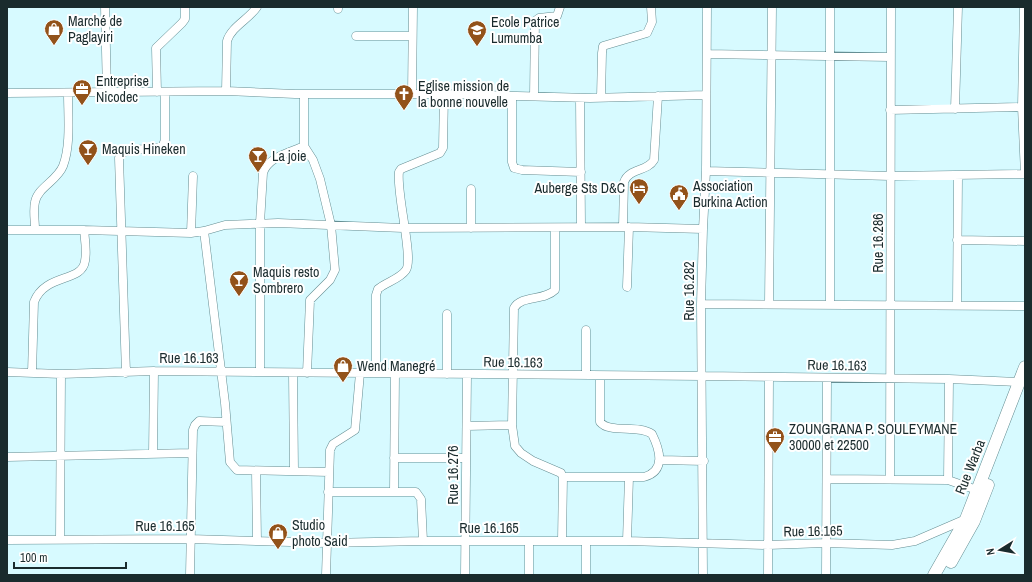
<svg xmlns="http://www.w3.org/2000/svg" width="1032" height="582" viewBox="0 0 1032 582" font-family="'Archivo Narrow',sans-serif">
<rect width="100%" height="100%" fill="#d7faff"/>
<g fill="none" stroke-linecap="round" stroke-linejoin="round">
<defs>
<path id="minor" d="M 105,7 L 107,93
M 338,7 L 338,9
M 830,7 L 830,304
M 1024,7 L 1022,107 L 1025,174
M 356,36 L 412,36
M 707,54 L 890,57
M 226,91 L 227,41 C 231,27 249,19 257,7
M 157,92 L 156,48 L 182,23 L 185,19 L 185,7
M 7,93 L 226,91 L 295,94 L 444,94 L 590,98 L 706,95
M 304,94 L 304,146 L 313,160 L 320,179 L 331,225 L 335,270 L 330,280 L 310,300 L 307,373
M 412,94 L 413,7
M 512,96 L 512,162 L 514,168 L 522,170 L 581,172
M 534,96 L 535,21 L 539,18 L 557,16 L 560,7
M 601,97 L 602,53 L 603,46 L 647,33 L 652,22 L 651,7
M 580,98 L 581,227
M 955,109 L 958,7
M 890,110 L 1022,107
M 706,171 L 890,176 L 1025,174
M 471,189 L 471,228
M 623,227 L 624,182 C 629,168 647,172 654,160 L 658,96
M 555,228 L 555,290 C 544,301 521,295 514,308 L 512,425 L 515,446 L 521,453 L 533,461 L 561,473 L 563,477 L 562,541
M 35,229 C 35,221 33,210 35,202 C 38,187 57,181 63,166 C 71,145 68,116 68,93
M 7,230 L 84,230 L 191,233 L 204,231 L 225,225 L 278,223 L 403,228 L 629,227 L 703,229
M 204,231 L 225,403 L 230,462 L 237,470 L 329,472
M 191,233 L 193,176
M 957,240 L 1025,241
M 627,287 L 629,227
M 701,304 L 1025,306
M 769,304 L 772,7
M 957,305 L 958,176
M 7,372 L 61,374 L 154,371 L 702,376 L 949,379 L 1020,382
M 260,372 L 260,223 L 263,173 C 268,157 289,153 304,146
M 32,373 L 34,302 C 45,273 82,283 85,261 C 87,251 85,240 84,230
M 126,373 L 119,158 L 120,155 C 131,144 151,154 163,145 L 165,140 L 165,92
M 293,373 L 294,471
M 376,373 L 376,295 L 378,289 C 386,282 400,279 406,270 C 414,259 396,193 399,172 L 401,169 L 440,153 L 443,148 L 444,94
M 447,374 L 447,314
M 586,375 L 586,330
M 467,426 L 512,425
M 153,454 L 154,371
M 7,457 L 192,453
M 394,458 L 466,458
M 661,460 L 704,461
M 256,471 L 257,541
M 563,477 L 644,477 C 666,471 660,450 652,434 C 638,424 610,434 600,422 L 600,376
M 827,479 L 948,480 L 977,490
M 890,479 L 891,7
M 948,480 L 949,379
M 394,491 L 395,374
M 328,492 L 416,492 L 421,499 L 423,541
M 60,539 L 61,374
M 7,540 L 190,539 L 326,543 L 423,541 L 627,541 L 768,545 L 825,543 L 892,545 L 915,541 L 966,519
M 627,541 L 629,477
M 190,575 L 193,430 L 195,425 L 199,421 L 226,422
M 326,575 L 330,450 L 333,444 L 355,430 L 360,373
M 465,575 L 467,374
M 529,575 L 529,541
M 586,575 L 586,541
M 703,575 L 701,304 L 703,229 L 706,171 L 707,7
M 768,575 L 769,377
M 826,575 L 827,378"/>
<path id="secondary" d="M 951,562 L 974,521 L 988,485
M 934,575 L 966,519 L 1025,367"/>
</defs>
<use href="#minor" stroke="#658e93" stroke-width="9"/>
<use href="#secondary" stroke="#658e93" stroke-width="13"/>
<use href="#minor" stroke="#fff" stroke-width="8"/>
<use href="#secondary" stroke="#fff" stroke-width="12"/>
</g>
<defs>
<symbol id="shop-pin" viewBox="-11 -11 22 30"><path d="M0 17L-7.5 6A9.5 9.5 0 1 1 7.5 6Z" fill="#92521a" stroke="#fff"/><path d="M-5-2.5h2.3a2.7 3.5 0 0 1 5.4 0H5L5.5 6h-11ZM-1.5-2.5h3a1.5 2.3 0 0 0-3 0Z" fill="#fff"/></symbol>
<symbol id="school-pin" viewBox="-11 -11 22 30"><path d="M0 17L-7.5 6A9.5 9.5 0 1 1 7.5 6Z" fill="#92521a" stroke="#fff"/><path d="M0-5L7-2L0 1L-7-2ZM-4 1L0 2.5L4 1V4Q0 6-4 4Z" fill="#fff"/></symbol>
<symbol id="office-pin" viewBox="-11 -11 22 30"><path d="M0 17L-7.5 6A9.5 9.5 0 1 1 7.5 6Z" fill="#92521a" stroke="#fff"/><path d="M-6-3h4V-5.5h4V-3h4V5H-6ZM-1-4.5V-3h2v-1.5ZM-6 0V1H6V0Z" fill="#fff"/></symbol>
<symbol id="church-pin" viewBox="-11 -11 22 30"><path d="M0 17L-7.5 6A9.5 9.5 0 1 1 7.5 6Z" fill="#92521a" stroke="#fff"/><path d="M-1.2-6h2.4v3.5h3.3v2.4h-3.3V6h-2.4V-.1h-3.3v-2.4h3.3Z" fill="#fff"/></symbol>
<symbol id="bar-pin" viewBox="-11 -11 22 30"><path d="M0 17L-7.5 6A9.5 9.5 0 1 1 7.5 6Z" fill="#92521a" stroke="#fff"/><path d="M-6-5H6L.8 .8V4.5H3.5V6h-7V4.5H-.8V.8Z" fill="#fff"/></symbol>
<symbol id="hotel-pin" viewBox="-11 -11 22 30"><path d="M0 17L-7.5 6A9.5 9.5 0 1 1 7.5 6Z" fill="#92521a" stroke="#fff"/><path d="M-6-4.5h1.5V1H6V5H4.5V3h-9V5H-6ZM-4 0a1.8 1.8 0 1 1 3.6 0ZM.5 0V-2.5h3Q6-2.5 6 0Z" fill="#fff"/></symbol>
<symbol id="civic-pin" viewBox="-11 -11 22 30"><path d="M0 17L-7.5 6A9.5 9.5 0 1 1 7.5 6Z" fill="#92521a" stroke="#fff"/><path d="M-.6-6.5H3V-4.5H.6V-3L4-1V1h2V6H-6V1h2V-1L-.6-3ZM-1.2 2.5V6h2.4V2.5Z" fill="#fff"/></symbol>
</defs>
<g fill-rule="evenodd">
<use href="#shop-pin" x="43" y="18" width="22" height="30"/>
<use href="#school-pin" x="466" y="19" width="22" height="30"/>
<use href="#office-pin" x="71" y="78" width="22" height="30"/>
<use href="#church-pin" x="393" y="83" width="22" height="30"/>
<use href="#bar-pin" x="77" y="138" width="22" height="30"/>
<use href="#bar-pin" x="247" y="145" width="22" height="30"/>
<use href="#hotel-pin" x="628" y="177" width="22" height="30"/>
<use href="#civic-pin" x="668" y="183" width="22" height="30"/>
<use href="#bar-pin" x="228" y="269" width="22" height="30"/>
<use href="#shop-pin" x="332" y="355" width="22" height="30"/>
<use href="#office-pin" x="764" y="426" width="22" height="30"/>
<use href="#shop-pin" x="267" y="522" width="22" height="30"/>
</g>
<g text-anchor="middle" stroke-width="4" stroke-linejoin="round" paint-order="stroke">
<g font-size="14" fill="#1a2b2d" stroke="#fff" text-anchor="start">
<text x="68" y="26">Marché de<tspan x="68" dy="16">Paglayiri</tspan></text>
<text x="491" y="27">Ecole Patrice<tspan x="491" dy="16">Lumumba</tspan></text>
<text x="96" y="86">Entreprise<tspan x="96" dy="16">Nicodec</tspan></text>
<text x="418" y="91">Eglise mission de<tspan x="418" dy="16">la bonne nouvelle</tspan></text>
<text x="102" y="154">Maquis Hineken</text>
<text x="272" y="161">La joie</text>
<text x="693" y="191">Association<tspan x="693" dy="16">Burkina Action</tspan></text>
<text x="625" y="193" text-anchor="end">Auberge Sts D&amp;C</text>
<text x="253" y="277">Maquis resto<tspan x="253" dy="16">Sombrero</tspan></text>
<text x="357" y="371">Wend Manegré</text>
<text x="789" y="434">ZOUNGRANA P. SOULEYMANE<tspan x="789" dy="16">30000 et 22500</tspan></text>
<text x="292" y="530">Studio<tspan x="292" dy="16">photo Said</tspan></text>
</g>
<g font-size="14" fill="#1a2b2d" stroke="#fff">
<text transform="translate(878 243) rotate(-90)" y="5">Rue 16.286</text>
<text transform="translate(689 291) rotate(-90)" y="5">Rue 16.282</text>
<text x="189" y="363">Rue 16.163</text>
<text transform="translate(513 362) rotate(1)" y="5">Rue 16.163</text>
<text transform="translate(837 365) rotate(1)" y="5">Rue 16.163</text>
<text transform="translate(970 467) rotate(-68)" y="5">Rue Warba</text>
<text transform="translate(453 475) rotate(-90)" y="5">Rue 16.276</text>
<text x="165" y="531">Rue 16.165</text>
<text x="489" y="533">Rue 16.165</text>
<text transform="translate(813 531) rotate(-1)" y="5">Rue 16.165</text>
</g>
</g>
<rect width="1032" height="582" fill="none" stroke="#1a2b2d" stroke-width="16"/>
<g transform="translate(1000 550) rotate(259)" stroke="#ffffff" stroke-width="3" paint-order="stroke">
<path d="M0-3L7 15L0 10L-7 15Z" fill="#1a2b2d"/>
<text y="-6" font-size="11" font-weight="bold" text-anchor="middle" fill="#1a2b2d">N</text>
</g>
<path d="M14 562v6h112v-6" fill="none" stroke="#1a2b2d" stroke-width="2"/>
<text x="20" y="562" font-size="12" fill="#1a2b2d" stroke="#ffffff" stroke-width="3" paint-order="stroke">100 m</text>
</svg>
